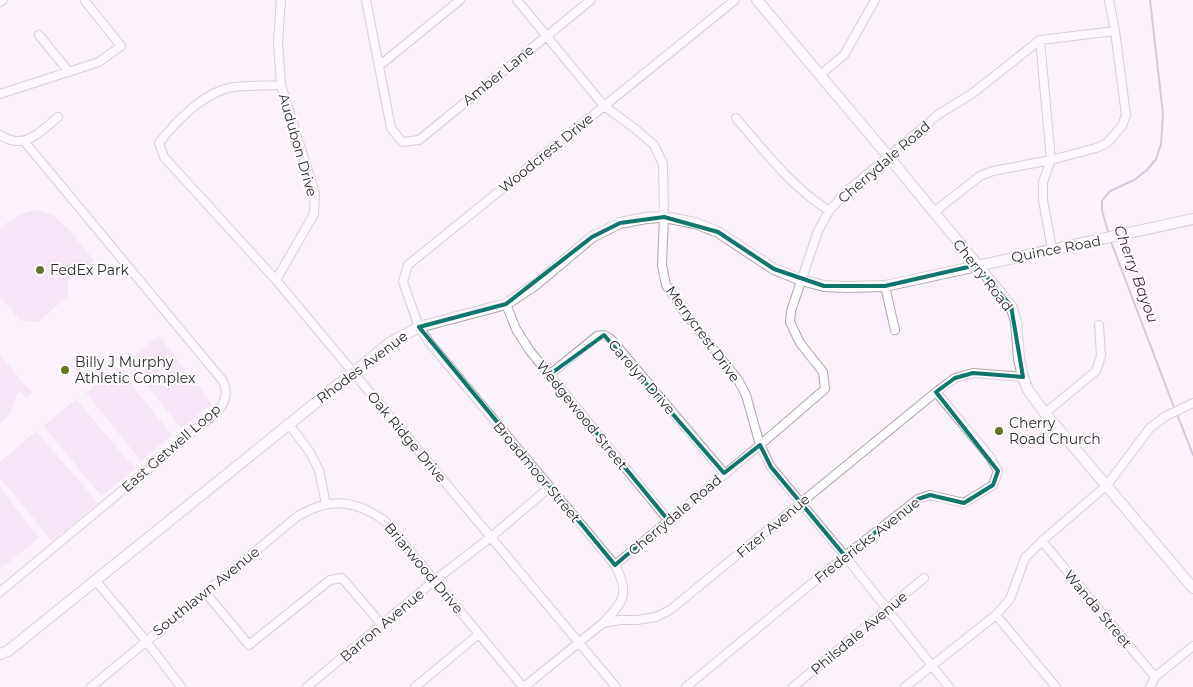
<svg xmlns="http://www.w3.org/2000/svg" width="1193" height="687" viewBox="0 0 1193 687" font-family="Montserrat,sans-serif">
<rect width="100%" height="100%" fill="#fbf2fb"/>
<path fill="#f0d4f0" d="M 40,210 L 53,215 L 67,228 L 94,260 L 68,281 L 68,296 L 38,322 L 20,320 L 0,297 L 0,228 C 12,218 24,211 40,210 Z
M 159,336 L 212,404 L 181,428 L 127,361 Z
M 0,355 L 32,393 L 26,398 L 20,391 C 12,397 16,412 0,423 Z
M 118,368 L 172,435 L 141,461 L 86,393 Z
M 76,399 L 135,469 L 101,496 L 44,426 Z
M 36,431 L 98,503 L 52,541 L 0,478 L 0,462 Z
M 0,487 L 39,538 L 0,569 Z"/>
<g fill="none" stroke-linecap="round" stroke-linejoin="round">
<path stroke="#ab90ab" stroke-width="2" d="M 1109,235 L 1102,210 L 1102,201 L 1110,191 L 1134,180 L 1147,170 L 1156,159 L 1161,144 L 1163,114 L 1150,0
M 1111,242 L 1175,410
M 1177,414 L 1193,455"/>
<defs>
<path id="minor" d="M 366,0 L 391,128 L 402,142 L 419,140 L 591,0
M 517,0 L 604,106 L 633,127 L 654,145 L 663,164 L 664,217 L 662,265 L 666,285 L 685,313 L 738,380 L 746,395 L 760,445 L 771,467 L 845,556 L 949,687
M 0,2 L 3,0
M 39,35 L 69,72
M 1040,40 L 1051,160 L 1043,182 L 1043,200 L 1052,249
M 379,66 L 460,0
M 820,75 L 844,55 L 875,0
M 281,85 C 265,86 249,85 234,87 C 205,91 176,121 159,143 L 164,157 L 276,280 L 616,687
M 0,94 L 99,62 L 121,46 L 85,1
M 736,118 C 766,153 790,185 829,211
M 0,135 C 25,151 40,132 58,117
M 934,212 L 980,176 L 993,171 L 1051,160 L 1096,148 L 1107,143 L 1122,126 L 1126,115 L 1115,31 L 1109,0
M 276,280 L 314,214 L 315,193 L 281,85 L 278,42 L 281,0
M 885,286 L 895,330
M 506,304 L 516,329 L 530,351 L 668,520
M 549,375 L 597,336 L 604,335 L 611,339 L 724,473
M 1045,413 L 1096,371 L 1101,356 L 1099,325
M 288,423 L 309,451 L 319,470 L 326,504
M 1042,541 L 1155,677
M 615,565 L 760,445 L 825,389 L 823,372 L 800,343 L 790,322 L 791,311 L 818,231 L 829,211 L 847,191 L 939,114 L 973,93 L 1040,40 L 1115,31
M 96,581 L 146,641 L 181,687
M 0,592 L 219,410 C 226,400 228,392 223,381 L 24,141
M 205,592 L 249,645 L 330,580 L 342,578 L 382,625
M 996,615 L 1056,687
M 603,623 C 624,602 630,593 615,565 L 429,342 L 419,327 L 403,282 L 408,265 L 735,0
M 91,687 L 298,516 C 330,497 356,500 385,521 L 523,687
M 307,687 L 435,580 L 491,537 L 550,487
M 415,687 L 479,634
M 524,687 L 603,623 L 620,620 L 637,620 L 656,617 L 670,610 L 936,392 L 955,378 L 973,373 L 1023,377
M 686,687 L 845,556 L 918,499 L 930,495 L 964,503 L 993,485 L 998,471 L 990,457 L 936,392
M 793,687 L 924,578
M 905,687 L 996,615 L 1010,599 L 1025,558 L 1042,541 L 1107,485 L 1150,428 L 1166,416 L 1193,403
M 1150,687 L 1155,677 L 1193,646"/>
<path id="major" d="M 757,0 L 888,156 L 1011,306 L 1016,321 L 1019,359 L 1023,377 L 1028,390 L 1045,413 L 1193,588
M 0,654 L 8,651 L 391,342 L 419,327 L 506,304 L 535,285 L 592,237 L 620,223 L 646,218 L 664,217 L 695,223 L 718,232 L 774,269 L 801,280 L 824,286 L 846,287 L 885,286 L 1193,219"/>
</defs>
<use href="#minor" stroke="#ada5ad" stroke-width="10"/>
<use href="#major" stroke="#ada5ad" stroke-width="12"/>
<use href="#minor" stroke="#fff" stroke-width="8"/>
<use href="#major" stroke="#fff" stroke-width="10"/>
</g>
<path d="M0 0H1193V687H0ZM 664,217 L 718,232 L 774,269 L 824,286 L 885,286 L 977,265 L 1011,306 L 1023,377 L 973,373 L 955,378 L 936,392 L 998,471 L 993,485 L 964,503 L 930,495 L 918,499 L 845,556 L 771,467 L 760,445 L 724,473 L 604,335 L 549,375 L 668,520 L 615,565 L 419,327 L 506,304 L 592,237 L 620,223 Z" fill="#fbf2fb" fill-opacity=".55" fill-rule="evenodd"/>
<path fill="none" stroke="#0f766e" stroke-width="4" stroke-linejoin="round" d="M 664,217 L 718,232 L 774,269 L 824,286 L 885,286 L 977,265 L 1011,306 L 1023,377 L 973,373 L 955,378 L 936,392 L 998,471 L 993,485 L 964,503 L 930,495 L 918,499 L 845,556 L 771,467 L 760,445 L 724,473 L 604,335 L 549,375 L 668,520 L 615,565 L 419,327 L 506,304 L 592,237 L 620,223 Z"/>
<g fill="#647523" stroke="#fff" stroke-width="2">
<circle cx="40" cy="270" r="5"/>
<circle cx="65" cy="370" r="5"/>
<circle cx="999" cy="431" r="5"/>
</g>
<g text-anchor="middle" stroke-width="4" stroke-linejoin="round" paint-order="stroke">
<g font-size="14" fill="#2e2b2e" stroke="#fff">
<text transform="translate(498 75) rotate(-39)" y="5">Amber Lane</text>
<text transform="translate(298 145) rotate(74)" y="5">Audubon Drive</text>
<text transform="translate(546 153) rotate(-39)" y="5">Woodcrest Drive</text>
<text transform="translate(884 162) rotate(-41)" y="5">Cherrydale Road</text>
<text transform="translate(1056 249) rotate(-11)" y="5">Quince Road</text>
<text transform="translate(983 275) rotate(52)" y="5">Cherry Road</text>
<text transform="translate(703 334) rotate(54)" y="5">Merrycrest Drive</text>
<text transform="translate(362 367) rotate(-37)" y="5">Rhodes Avenue</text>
<text transform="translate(642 377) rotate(49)" y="5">Carolyn Drive</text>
<text transform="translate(582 415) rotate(51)" y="5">Wedgewood Street</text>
<text transform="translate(407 437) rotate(50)" y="5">Oak Ridge Drive</text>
<text transform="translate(171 448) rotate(-41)" y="5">East Getwell Loop</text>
<text transform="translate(537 472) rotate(50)" y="5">Broadmoor Street</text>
<text transform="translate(675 515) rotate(-40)" y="5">Cherrydale Road</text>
<text transform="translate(773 526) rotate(-40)" y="5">Fizer Avenue</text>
<text transform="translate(867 540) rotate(-38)" y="5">Fredericks Avenue</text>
<text transform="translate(424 568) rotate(50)" y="5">Briarwood Drive</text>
<text transform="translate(206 591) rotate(-39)" y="5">Southlawn Avenue</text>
<text transform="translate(1098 609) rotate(50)" y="5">Wanda Street</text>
<text transform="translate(382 625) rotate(-40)" y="5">Barron Avenue</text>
<text transform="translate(859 633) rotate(-40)" y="5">Philsdale Avenue</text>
</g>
<g font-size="14" fill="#2e2b2e" stroke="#fff" text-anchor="start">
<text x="50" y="275">FedEx Park</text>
<text x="75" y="367">Billy J Murphy<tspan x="75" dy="16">Athletic Complex</tspan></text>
<text x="1009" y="428">Cherry<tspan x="1009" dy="16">Road Church</tspan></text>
</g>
<g font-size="15" font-style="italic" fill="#431f45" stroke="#fff">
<text transform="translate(1136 274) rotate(70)" y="5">Cherry Bayou</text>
</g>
</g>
</svg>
